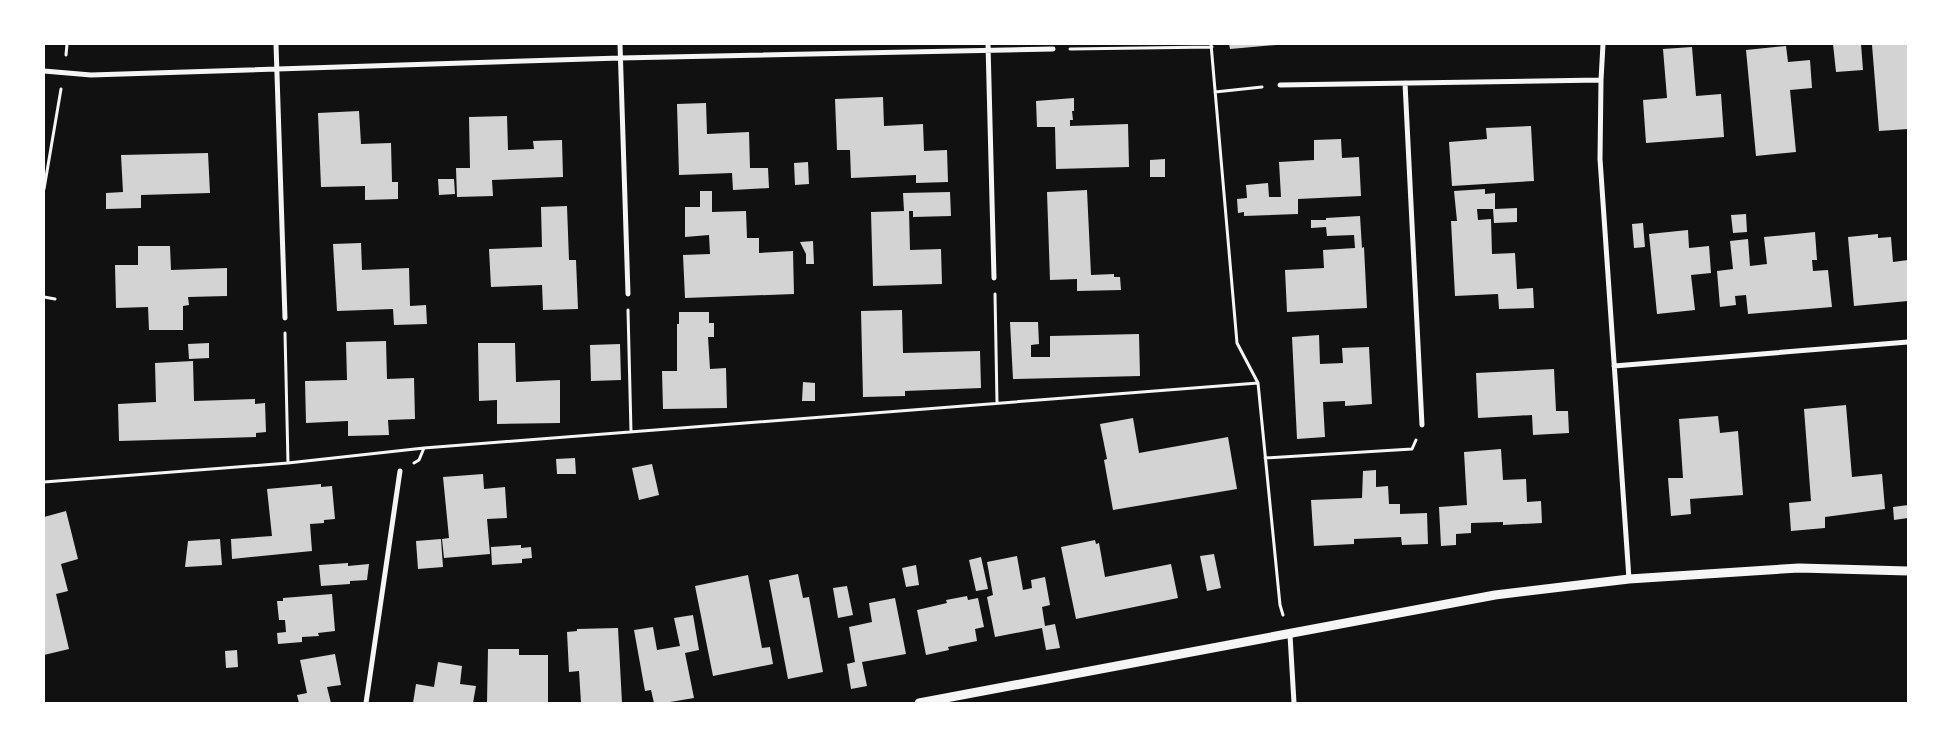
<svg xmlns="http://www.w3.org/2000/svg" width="1952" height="747" viewBox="0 0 1952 747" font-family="'Roboto Condensed',sans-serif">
<rect width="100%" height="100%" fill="#111"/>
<path fill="#d3d3d3" d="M 1229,44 L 1276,44 L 1276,45 L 1230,49 Z
M 1833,44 L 1861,44 L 1863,70 L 1836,72 Z
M 1893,44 L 1908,44 L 1908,129 L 1879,131 L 1872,45 Z
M 1786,46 L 1788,62 L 1810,60 L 1812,88 L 1790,90 L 1796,152 L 1756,156 L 1746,50 Z
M 1692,47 L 1696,96 L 1721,94 L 1724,137 L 1646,143 L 1643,100 L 1667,98 L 1663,49 Z
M 883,97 L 884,126 L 923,124 L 924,151 L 947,150 L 948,182 L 916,183 L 916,175 L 851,178 L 850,150 L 837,150 L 835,99 Z
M 1074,98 L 1074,111 L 1072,111 L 1073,120 L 1070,120 L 1070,126 L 1128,124 L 1129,167 L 1056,169 L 1055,127 L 1037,127 L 1036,101 Z
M 706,103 L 707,134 L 749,132 L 750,168 L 768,168 L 769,188 L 733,190 L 732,173 L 679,175 L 677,104 Z
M 359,111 L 361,144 L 391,143 L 392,182 L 398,182 L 398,199 L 365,200 L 365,186 L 321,187 L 318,113 Z
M 507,116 L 508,150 L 534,149 L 533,141 L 562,140 L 563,177 L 492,180 L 493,196 L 457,197 L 456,168 L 470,168 L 469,117 Z
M 1531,126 L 1534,181 L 1452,186 L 1449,142 L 1487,139 L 1486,128 Z
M 1341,139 L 1342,158 L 1359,157 L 1361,196 L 1298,199 L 1298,214 L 1244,216 L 1244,212 L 1238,213 L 1237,199 L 1247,198 L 1246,185 L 1268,183 L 1269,197 L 1281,197 L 1279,162 L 1314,160 L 1314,140 Z
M 208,153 L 210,193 L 141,195 L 141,208 L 106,209 L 106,193 L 123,192 L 121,155 Z
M 1165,159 L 1165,177 L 1150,177 L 1150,160 Z
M 808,162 L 809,184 L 795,185 L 794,163 Z
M 438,179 L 454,179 L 455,194 L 439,195 Z
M 1485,189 L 1485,194 L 1495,193 L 1495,209 L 1517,208 L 1517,222 L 1494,223 L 1493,209 L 1477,209 L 1478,220 L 1491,219 L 1492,254 L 1515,253 L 1517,289 L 1533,288 L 1534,308 L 1499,309 L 1498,294 L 1455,296 L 1451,221 L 1457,221 L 1454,191 Z
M 1087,190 L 1091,275 L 1114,274 L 1114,277 L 1120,277 L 1121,290 L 1077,291 L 1077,279 L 1050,280 L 1047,192 Z
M 700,191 L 712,191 L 712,212 L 746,211 L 747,238 L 759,238 L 759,253 L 793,251 L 794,294 L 685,298 L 683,255 L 710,254 L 709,235 L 685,237 L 685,207 L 700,207 Z
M 950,192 L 951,216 L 913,217 L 913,211 L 909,211 L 910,250 L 941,249 L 942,284 L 873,286 L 871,212 L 904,211 L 903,193 Z
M 567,206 L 569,260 L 576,260 L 578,309 L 543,310 L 542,285 L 491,287 L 489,249 L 542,247 L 541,207 Z
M 1746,214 L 1747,232 L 1733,233 L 1731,215 Z
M 1360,216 L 1362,248 L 1364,247 L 1367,308 L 1287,312 L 1285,270 L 1324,268 L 1323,250 L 1355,248 L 1354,235 L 1327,236 L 1326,227 L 1311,228 L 1311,220 L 1326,220 L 1326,218 Z
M 1643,223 L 1645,247 L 1634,248 L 1632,224 Z
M 1688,230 L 1689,248 L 1709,246 L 1711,273 L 1691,275 L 1695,310 L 1657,314 L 1649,234 Z
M 1815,232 L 1817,260 L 1812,260 L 1813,271 L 1828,270 L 1832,307 L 1748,314 L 1746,295 L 1735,296 L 1736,305 L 1720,307 L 1717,271 L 1733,269 L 1730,241 L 1748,239 L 1750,266 L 1767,264 L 1764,237 Z
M 1878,234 L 1878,238 L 1891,237 L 1893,262 L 1908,260 L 1908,301 L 1854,306 L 1848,237 Z
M 813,241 L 814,264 L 806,264 L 806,254 L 800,242 Z
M 361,243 L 362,270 L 409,268 L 410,306 L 426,305 L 427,324 L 394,325 L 393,309 L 337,311 L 333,244 Z
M 138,246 L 170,246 L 171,270 L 227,268 L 227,296 L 188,297 L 189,305 L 183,306 L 183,330 L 149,330 L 148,307 L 116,308 L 115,265 L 138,265 Z
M 902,310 L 903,353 L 980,351 L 981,388 L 905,391 L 905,396 L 863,397 L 861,311 Z
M 679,312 L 709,312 L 709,323 L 714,323 L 714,337 L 708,337 L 710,369 L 726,368 L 727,408 L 663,409 L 662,371 L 677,371 L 677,324 L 679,324 Z
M 1010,322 L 1038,322 L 1039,344 L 1031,345 L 1031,357 L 1050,357 L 1050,336 L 1139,334 L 1140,376 L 1013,379 Z
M 1319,335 L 1320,364 L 1343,363 L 1342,348 L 1369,347 L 1372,404 L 1345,406 L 1345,401 L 1323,402 L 1325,437 L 1297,439 L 1292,337 Z
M 386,341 L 387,379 L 414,378 L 415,419 L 388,420 L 389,435 L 348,436 L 348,421 L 306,423 L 305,381 L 347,380 L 346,342 Z
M 209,343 L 209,358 L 189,359 L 188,344 Z
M 478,343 L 515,343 L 516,382 L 560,380 L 560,423 L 497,424 L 497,400 L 479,401 Z
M 620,344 L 621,380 L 591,381 L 590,345 Z
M 193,361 L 194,401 L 255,399 L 255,404 L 265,403 L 266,432 L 256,433 L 256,437 L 119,441 L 118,404 L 156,402 L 155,363 Z
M 1554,369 L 1556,411 L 1568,411 L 1569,433 L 1533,435 L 1532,415 L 1478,418 L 1476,373 Z
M 803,382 L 815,383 L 815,401 L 802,401 Z
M 1846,405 L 1852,477 L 1882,474 L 1885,509 L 1825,517 L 1825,528 L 1791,531 L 1789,503 L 1811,501 L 1804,409 Z
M 1718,416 L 1720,433 L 1738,431 L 1743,495 L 1690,499 L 1691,514 L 1671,516 L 1668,478 L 1683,478 L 1679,419 Z
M 1133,418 L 1139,453 L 1228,437 L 1237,489 L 1113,510 L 1104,460 L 1107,459 L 1100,424 Z
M 1501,449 L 1503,480 L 1526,479 L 1527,502 L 1541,501 L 1542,523 L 1503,525 L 1503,522 L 1471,523 L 1471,533 L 1456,534 L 1456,545 L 1441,546 L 1439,507 L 1467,505 L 1464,452 Z
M 575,458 L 576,474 L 557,474 L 556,459 Z
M 652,464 L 659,495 L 639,500 L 632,468 Z
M 1376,470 L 1376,487 L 1388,486 L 1389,504 L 1400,504 L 1400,514 L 1427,513 L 1428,544 L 1402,545 L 1401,537 L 1354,539 L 1354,544 L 1314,546 L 1311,500 L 1362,498 L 1363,471 Z
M 483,474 L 484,489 L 505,487 L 507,518 L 487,519 L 490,554 L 444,558 L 442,539 L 449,538 L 443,477 Z
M 321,484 L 321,487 L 332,486 L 335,519 L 324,520 L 324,523 L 310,524 L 312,551 L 232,559 L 231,539 L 272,536 L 267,489 Z
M 1908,505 L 1908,518 L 1894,520 L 1893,507 Z
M 66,511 L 78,559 L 61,564 L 68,591 L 56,594 L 69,649 L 44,655 L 44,517 Z
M 220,539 L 222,565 L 185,567 L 188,541 Z
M 441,539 L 443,567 L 418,569 L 416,541 Z
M 1095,540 L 1096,544 L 1099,543 L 1105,577 L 1171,564 L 1178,598 L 1076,619 L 1061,547 Z
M 521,545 L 521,548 L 531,547 L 532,558 L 522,559 L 522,563 L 492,565 L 491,547 Z
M 1214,554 L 1221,588 L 1207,591 L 1200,556 Z
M 1017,556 L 1023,590 L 1032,588 L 1031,580 L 1045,577 L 1050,605 L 1042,607 L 1045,626 L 1055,624 L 1060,648 L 1046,650 L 1042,628 L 995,637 L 987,597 L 993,595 L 987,562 Z
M 981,557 L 988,589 L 976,591 L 969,560 Z
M 348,563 L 348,566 L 369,564 L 367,580 L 350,581 L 350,584 L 321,586 L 319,565 Z
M 916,565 L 919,585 L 906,587 L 902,568 Z
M 798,574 L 803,598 L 809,597 L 823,672 L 788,679 L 769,580 Z
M 748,575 L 762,648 L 770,647 L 773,664 L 713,676 L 695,586 Z
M 847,586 L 853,615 L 838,618 L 833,588 Z
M 332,594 L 335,631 L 318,633 L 319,636 L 302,637 L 302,642 L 278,644 L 277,633 L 286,632 L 285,620 L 279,620 L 277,601 L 283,601 L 283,598 Z
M 967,596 L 968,600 L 978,598 L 984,627 L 975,629 L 977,641 L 948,647 L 949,650 L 926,655 L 917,610 L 947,603 L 946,600 Z
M 895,598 L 906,654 L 862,662 L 867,686 L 851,689 L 847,664 L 855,662 L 849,627 L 872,622 L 869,603 Z
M 693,615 L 699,650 L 685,653 L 694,698 L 664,703 L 654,703 L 651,690 L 645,691 L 634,630 L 653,627 L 657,650 L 680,646 L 674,618 Z
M 618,628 L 622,703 L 581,703 L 579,671 L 569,672 L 567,632 L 577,631 L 577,629 Z
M 488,649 L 519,649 L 519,655 L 548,655 L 548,703 L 487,703 Z
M 237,650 L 238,667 L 226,668 L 225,651 Z
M 335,654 L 341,685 L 327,687 L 331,703 L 299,703 L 297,695 L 307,693 L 300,660 Z
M 438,662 L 462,666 L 460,684 L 476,686 L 473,703 L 413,703 L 416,684 L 434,687 Z"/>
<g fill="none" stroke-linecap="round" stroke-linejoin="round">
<path stroke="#f5f5f5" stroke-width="3" d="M 1211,44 L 1237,343 L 1258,383 L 1280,605 L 1283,615
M 1070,49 L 1212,47
M 66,55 L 67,44
M 1215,92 L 1262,87
M 44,189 L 61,89
M 995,294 L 997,403
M 44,297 L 55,299
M 628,310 L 631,432
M 285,333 L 288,463
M 1265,458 L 1412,449 L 1416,440
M 414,463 L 419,460 L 424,448
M 44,482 L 288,463 L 424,448 L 1258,383"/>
<path stroke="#f5f5f5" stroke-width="5" d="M 276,44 L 285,318
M 620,44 L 628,294
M 988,44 L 994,278
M 1603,44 L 1601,80 L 1600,159 L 1629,579
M 44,71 L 91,75 L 620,58 L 1053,49
M 1405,83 L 1422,425
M 1280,85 L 1601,80
M 1614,366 L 1908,342
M 1290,635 L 1294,703
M 366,703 L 400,471"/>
<path stroke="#f5f5f5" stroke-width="9" d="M 919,703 L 1495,595 L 1629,579 L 1799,568 L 1908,571"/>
</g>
<rect width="1952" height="747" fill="none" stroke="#ffffff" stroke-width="90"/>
</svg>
